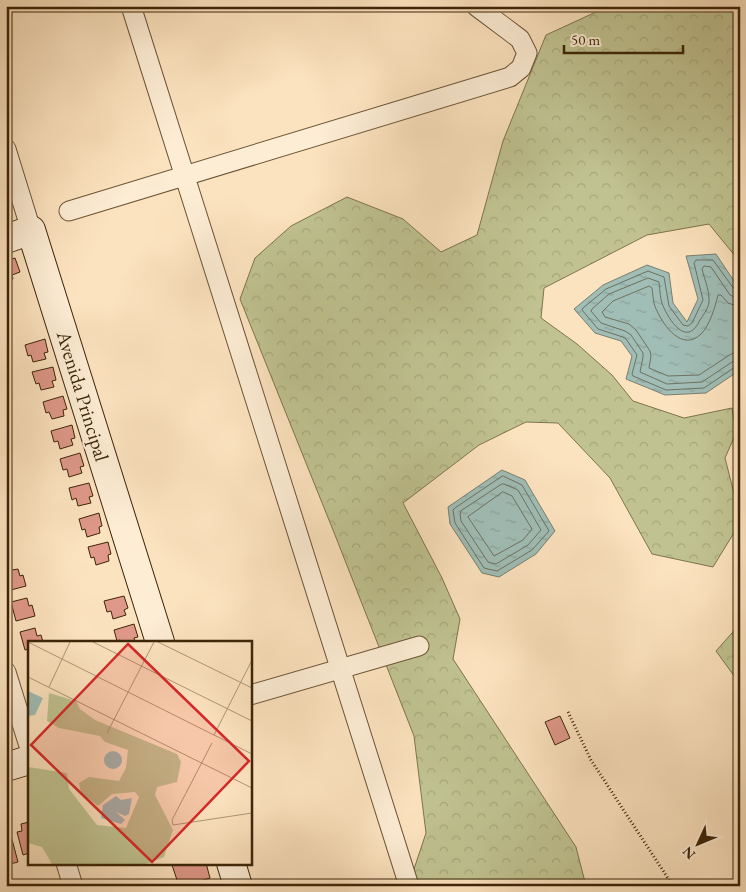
<svg xmlns="http://www.w3.org/2000/svg" width="746" height="892" viewBox="0 0 746 892" font-family="'EB Garamond',serif">
<defs>
<pattern id="forest-crowns" width="20" height="18" patternUnits="userSpaceOnUse" patternTransform="scale(1.25)"><rect width="20" height="18" fill="#c0c391"/><path d="M2 6a3 3 0 1 1 6 0M12 15a3 3 0 1 1 6 0" fill="none" stroke="#a6a77c"/></pattern>
<pattern id="water-ripples" width="26" height="14" patternUnits="userSpaceOnUse" patternTransform="scale(1.25)"><rect width="26" height="14" fill="#a0bdb6"/><path d="M2 4q2-2 4 0t4 0M15 11q2-2 4 0t4 0" fill="none" stroke="#8ba29b"/></pattern>
</defs>
<rect width="100%" height="100%" fill="#fce3bf"/>
<filter id="stains"><feTurbulence type="fractalNoise" baseFrequency=".004" numOctaves="4"/><feColorMatrix values="0 0 0 0 .2 0 0 0 0 .09 0 0 0 0 .02 0 0 0 .5 -.17"/></filter>
<radialGradient id="worn" r=".72"><stop offset=".6" stop-color="#630" stop-opacity="0"/><stop offset="1" stop-color="#630" stop-opacity=".3"/></radialGradient>
<path fill="url(#forest-crowns)" stroke="#7e744c" d="M 609,6 L 740,6 L 740,262 L 709,224 L 647,235 L 544,288 L 541,318 L 577,344 L 612,375 L 633,401 L 684,418 L 732,408 L 736,433 L 725,458 L 740,517 L 740,523 L 713,567 L 652,554 L 610,478 L 558,423 L 526,422 L 479,445 L 403,503 L 442,578 L 460,619 L 453,659 L 576,847 L 586,886 L 415,886 L 411,878 L 426,833 L 414,736 L 335,535 L 240,299 L 255,258 L 291,226 L 347,197 L 403,219 L 441,252 L 477,235 L 503,141 L 546,35 Z
M 740,624 L 740,684 L 716,651 Z"/>
<path fill="url(#water-ripples)" stroke="#788070" d="M 716,254 L 740,290 L 740,370 L 706,393 L 665,395 L 626,379 L 632,356 L 621,341 L 595,333 L 574,309 L 603,285 L 647,265 L 669,273 L 673,303 L 687,322 L 698,299 L 686,256 Z
M 502,470 L 525,480 L 555,531 L 536,554 L 499,577 L 482,573 L 450,524 L 448,507 Z"/>
<g fill="none" stroke-linecap="round" stroke-linejoin="round">
<path stroke="#6e715f" stroke-width="1" d="M 740,292 L 736,291 L 734,289 L 713,260 L 696,260 L 694,263 L 703,300 L 692,323 L 688,326 L 683,325 L 669,306 L 664,277 L 648,271 L 606,289 L 583,308 L 582,310 L 598,329 L 623,337 L 626,339 L 637,355 L 632,374 L 633,376 L 666,390 L 704,388 L 735,367 L 740,366
M 740,298 L 734,297 L 730,295 L 711,267 L 704,266 L 702,269 C 704,278 709,289 709,299 C 710,306 704,314 700,320 C 688,346 672,325 664,308 C 660,301 660,290 659,282 L 648,278 L 609,294 L 592,309 L 591,311 L 601,323 L 625,331 L 631,335 L 643,353 L 643,357 L 640,372 L 667,384 L 702,382 L 732,362 L 740,360
M 740,306 L 734,305 L 728,303 L 721,295 L 718,295 C 715,307 710,325 701,334 C 682,352 664,326 657,311 C 653,304 653,295 652,288 L 649,286 L 613,301 L 602,312 L 605,317 L 629,324 L 636,330 L 650,351 L 651,356 L 649,368 L 668,376 L 699,375 L 728,356 L 733,353 L 740,353
M 503,476 L 522,485 L 549,531 L 532,550 L 497,571 L 484,568 L 455,523 L 453,510 L 455,508 Z
M 502,484 L 504,484 L 518,490 L 541,530 L 528,545 L 496,564 L 488,562 L 461,521 L 460,514 L 461,511 Z
M 503,492 L 512,496 L 532,529 L 523,540 L 494,556 L 468,517 Z"/>
</g>
<path fill="#df9889" stroke="#3c2508" d="M 15,258 L 20,272 L 12,275 L 13,279 L 6,281 L 6,261 Z
M 45,339 L 48,352 L 44,353 L 46,359 L 33,362 L 31,355 L 28,356 L 25,345 Z
M 53,367 L 56,380 L 52,381 L 54,387 L 41,390 L 39,383 L 36,384 L 32,372 Z
M 63,396 L 67,409 L 63,410 L 64,416 L 52,419 L 49,412 L 46,413 L 43,402 Z
M 72,425 L 75,438 L 71,439 L 73,445 L 60,449 L 58,441 L 54,442 L 51,431 Z
M 80,453 L 84,466 L 80,467 L 82,473 L 69,477 L 67,469 L 63,470 L 60,459 Z
M 89,483 L 93,496 L 89,497 L 91,503 L 78,506 L 76,498 L 72,500 L 69,488 Z
M 99,513 L 102,526 L 99,527 L 100,533 L 87,537 L 85,529 L 82,530 L 79,519 Z
M 108,542 L 111,554 L 108,555 L 109,561 L 96,565 L 94,557 L 91,558 L 88,547 Z
M 18,569 L 20,576 L 23,575 L 26,586 L 7,591 L 6,571 Z
M 124,596 L 128,608 L 124,610 L 126,615 L 113,619 L 111,611 L 107,612 L 104,601 Z
M 27,598 L 29,606 L 32,605 L 35,616 L 16,621 L 11,602 Z
M 134,624 L 138,637 L 134,638 L 135,642 L 121,642 L 120,640 L 117,641 L 114,630 Z
M 35,628 L 37,636 L 41,635 L 43,642 L 29,642 L 29,649 L 25,650 L 20,632 Z
M 560,716 L 570,738 L 555,745 L 545,722 Z
M 29,822 L 29,853 L 23,855 L 17,832 L 22,831 L 21,824 Z
M 9,828 L 18,862 L 6,865 L 6,829 Z
M 178,863 L 206,863 L 210,878 L 185,886 L 179,886 L 172,865 Z"/>
<g fill="none" stroke-linecap="round" stroke-linejoin="round">
<defs>
<path id="street" d="M 131,6 L 409,886
M 6,149 L 31,230
M 69,211 L 510,77 L 521,68 L 527,53 L 520,39 L 476,6
M 6,672 L 29,746
M 250,695 L 419,646
M 66,863 L 73,886"/>
<path id="secondary" d="M 6,239 L 31,230 L 160,642
M 6,767 L 29,760
M 231,863 L 238,886"/>
</defs>
<use href="#street" stroke="#6c5436" stroke-width="21"/>
<use href="#secondary" stroke="#3c2508" stroke-width="30"/>
<path stroke="#3c2508" stroke-width="3" stroke-dasharray="1 2.5" stroke-linecap="butt" d="M 568,712 L 591,760 L 673,886"/>
<use href="#street" stroke="#fdedd5" stroke-width="19"/>
<use href="#secondary" stroke="#fdedd5" stroke-width="28"/>
</g>
<g text-anchor="middle" stroke-width="4" stroke-linejoin="round" paint-order="stroke">
<g font-size="20" fill="#3c2508" stroke="#fdedd5">
<text transform="translate(83 396) rotate(73)" y="7">Avenida Principal</text>
</g>
</g>
<g transform="translate(28 641)">
<rect width="224" height="224" fill="#fce3bf"/>
<path d="M 21,52 L 48,60 L 52,68 L 67,79 L 149,113 L 153,121 L 149,141 L 129,146 L 127,154 L 145,189 L 136,216 L 118,223 L 24,223 L 14,206 L 0,202 L 0,126 L 39,132 L 41,148 L 69,184 L 98,187 L 111,156 L 107,151 L 84,153 L 70,165 L 53,152 L 51,142 L 61,136 L 91,140 L 98,127 L 100,109 L 77,101 L 72,95 L 31,87 L 19,80 Z" fill="#c0c391"/>
<path d="M 0,50 L 15,57 L 7,74 L 0,75 ZM76 119a9 9 0 1 1 18 0a9 9 0 1 1-18 0ZM 88,155 L 93,159 L 104,157 L 101,173 L 97,175 L 88,171 L 97,179 L 93,183 L 73,177 L 75,164 Z" fill="#a0bdb6"/>
<path fill="none" stroke="#af9776" stroke-width="1" d="M 0,1 L 224,113M 65,1 L 224,80M 130,1 L 224,47M 0,36 L 224,147M 21,46 L 42,1M 79,92 L 126,1M 186,94 L 224,19M 184,102 L 144,179 L 145,184 L 224,172"/>
<path fill="#d62828" fill-opacity="0.15" stroke="#d62828" stroke-width="2.5" d="M 100,3 L 221,120 L 124,221 L 3,104 Z"/>
<rect width="224" height="224" fill="none" stroke="#3c2508" stroke-width="2.5"/>
</g>
<rect width="746" height="892" fill="none" stroke="#fce3bf" stroke-width="25"/>
<rect x="8" y="8" width="731" height="877" fill="none" stroke="#3c2508" stroke-width="2.5"/>
<rect x="12" y="12" width="721" height="867" fill="none" stroke="#3c2508"/>
<g transform="translate(698 844) rotate(226)" stroke="#fdedd5" stroke-width="4" paint-order="stroke">
<path d="M0-4L9 19L0 12L-9 19Z" fill="#3c2508"/>
<text y="-8" font-size="14" font-weight="bold" text-anchor="middle" fill="#3c2508">N</text>
</g>
<path d="M564 45v8h119v-8" fill="none" stroke="#3c2508" stroke-width="2.5"/>
<text x="571" y="45" font-size="15" fill="#3c2508" stroke="#fdedd5" stroke-width="4" paint-order="stroke">50 m</text>
<rect width="100%" height="100%" filter="url(#stains)"/>
<rect width="100%" height="100%" fill="url(#worn)"/>
</svg>
